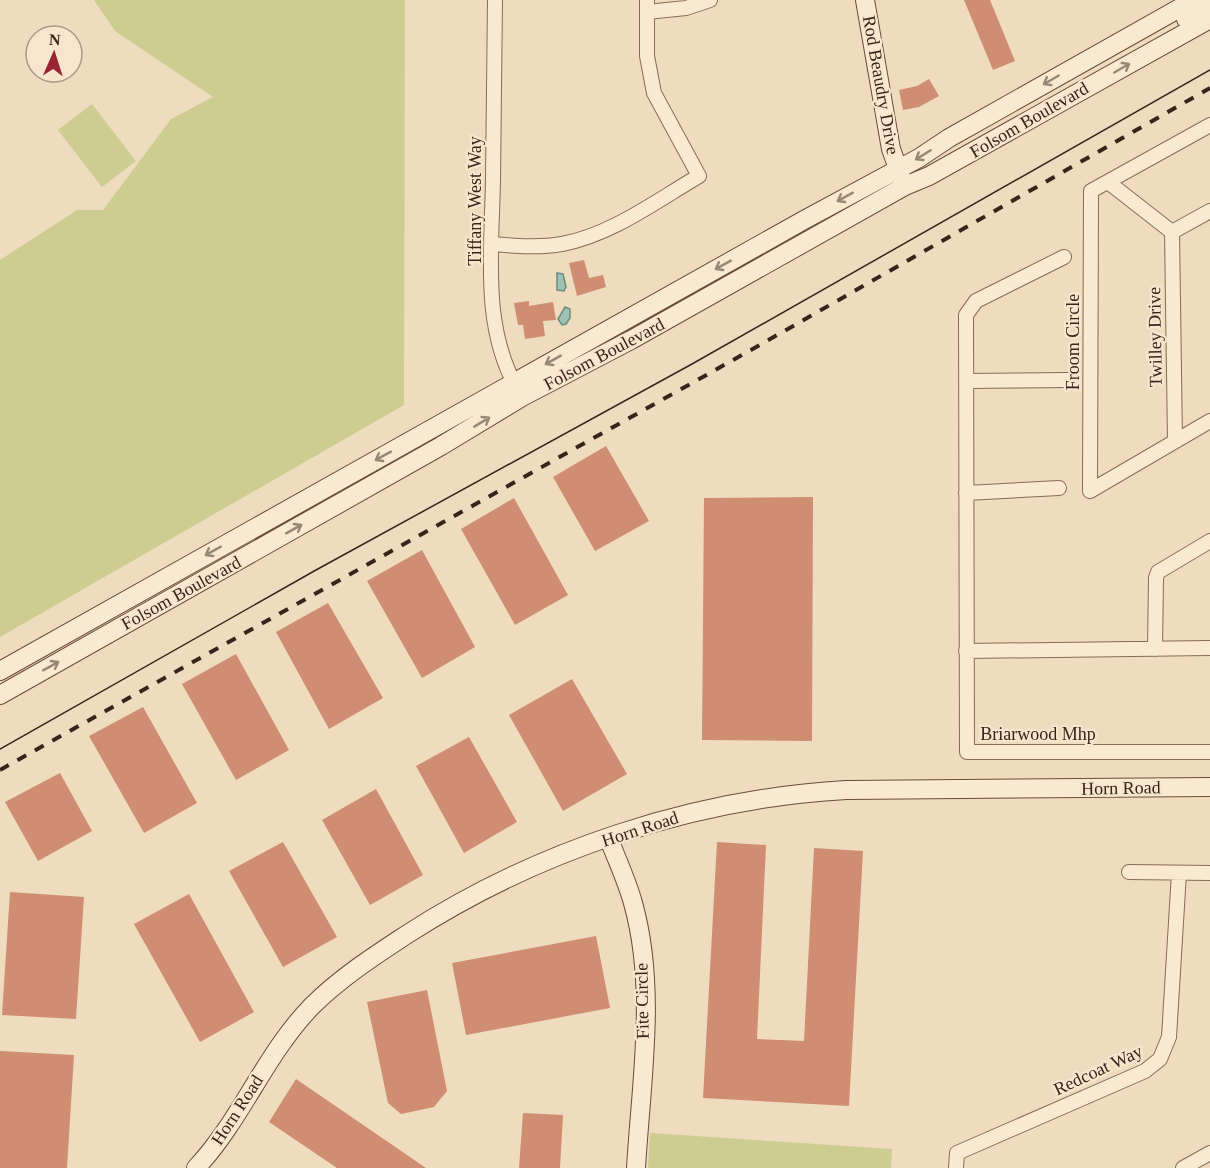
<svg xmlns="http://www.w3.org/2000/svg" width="1210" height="1168" viewBox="0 0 1210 1168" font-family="Georgia,serif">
<rect width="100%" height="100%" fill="#efdbbe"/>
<path fill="#cdcd92" d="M 94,0 L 405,0 L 404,405 L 0,637 L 0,260 L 77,210 L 103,210 L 171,119 L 213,97 L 115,31 Z
M 92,104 L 136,161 L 102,187 L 58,130 Z
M 650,1133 L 892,1149 L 891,1168 L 648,1168 Z"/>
<path fill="#a1c1b4" stroke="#698e81" stroke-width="1.5" d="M 557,273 L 563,274 L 566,287 L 564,291 L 557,290 Z
M 565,307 L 570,309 L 570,318 L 566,324 L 562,325 L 558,319 Z"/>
<path fill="#cf8d72" d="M 964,0 L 990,0 L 1015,61 L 993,70 Z
M 929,79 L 939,96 L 919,107 L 903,110 L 899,90 L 917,86 Z
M 584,260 L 589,278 L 603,275 L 606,287 L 577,296 L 569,263 Z
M 529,301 L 529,306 L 553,302 L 556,320 L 543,321 L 545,336 L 525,339 L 523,325 L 518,325 L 514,303 Z
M 606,446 L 649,521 L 595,551 L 553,477 Z
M 813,497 L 812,741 L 702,740 L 704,498 Z
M 514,498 L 568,595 L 515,625 L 461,529 Z
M 422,550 L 475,647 L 422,678 L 367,581 Z
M 328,603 L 383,698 L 329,729 L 276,632 Z
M 236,654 L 289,750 L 236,780 L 182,684 Z
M 572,679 L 627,774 L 563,811 L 509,715 Z
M 143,707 L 197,803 L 144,833 L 89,736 Z
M 469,737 L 517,822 L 464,853 L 416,766 Z
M 60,773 L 92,831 L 38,861 L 5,802 Z
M 376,789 L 423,875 L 370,905 L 322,820 Z
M 283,842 L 337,937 L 283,967 L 229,871 Z
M 717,842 L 766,845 L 757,1039 L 804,1041 L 814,848 L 863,851 L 849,1106 L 703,1098 Z
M 10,892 L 84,897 L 76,1019 L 2,1015 Z
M 189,894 L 254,1012 L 200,1042 L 134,924 Z
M 596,936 L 610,1008 L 466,1035 L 452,963 Z
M 427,990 L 447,1091 L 434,1107 L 401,1114 L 388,1103 L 367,1002 Z
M 0,1051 L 74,1055 L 67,1168 L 0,1168 Z
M 296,1079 L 426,1168 L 337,1168 L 269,1122 Z
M 523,1113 L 563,1115 L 560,1168 L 519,1168 Z"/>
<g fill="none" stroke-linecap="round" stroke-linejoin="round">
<defs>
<path id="street" d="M 495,0 C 494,60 494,119 493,179 C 492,249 481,328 518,390
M 647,12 L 686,8 L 710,0
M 1108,182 L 1172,232 L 1210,211
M 1172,232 L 1175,441
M 492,244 C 516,246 539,248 562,244 C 611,235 656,201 699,176 L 654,93 L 647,56 L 647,0
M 1064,257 L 976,301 L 966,315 L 967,752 L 1210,752
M 966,381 L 1068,380
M 1090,491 L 1091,191 L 1210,125
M 1090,491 L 1210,421
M 966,493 L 1059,488
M 1155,649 L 1156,578 L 1158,572 L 1210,541
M 966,651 L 1210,648
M 1129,872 L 1210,873
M 956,1168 L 957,1153 L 1145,1071 L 1160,1059 L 1169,1037 L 1179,873
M 1183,1168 L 1210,1153"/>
<path id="secondary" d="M 865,0 L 891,149 L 902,180
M 1186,19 L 1200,11 L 1209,0
M 0,671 L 804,220 L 919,158 L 949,138 L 1194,0
M 0,695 L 441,446 L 522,397 L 631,340 L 905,186 L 929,176 L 1210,19
M 609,839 C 617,860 627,881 633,903 C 657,988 641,1082 636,1168
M 196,1168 C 242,1119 265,1054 312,1006 C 340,978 374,956 406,935 C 536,851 691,799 846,790 L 1210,787"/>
</defs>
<use href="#street" stroke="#886b56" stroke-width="16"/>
<use href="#secondary" stroke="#6a4c39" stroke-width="20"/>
<use href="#street" stroke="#fae9d1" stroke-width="14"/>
<use href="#secondary" stroke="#fae9d1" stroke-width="18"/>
<path stroke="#37251b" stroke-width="1.5" d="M 0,749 L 316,570 L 692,364 L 1210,70"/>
<path stroke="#37251b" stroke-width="4" stroke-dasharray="10 10" stroke-linecap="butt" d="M 0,770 L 751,350 L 1210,88"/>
</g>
<defs><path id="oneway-shaft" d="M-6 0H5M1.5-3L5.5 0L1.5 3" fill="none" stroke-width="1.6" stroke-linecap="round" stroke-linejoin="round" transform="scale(1.5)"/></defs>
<g stroke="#988776">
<use href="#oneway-shaft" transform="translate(1122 68) rotate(-30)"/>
<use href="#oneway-shaft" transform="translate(1051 80) rotate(150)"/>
<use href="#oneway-shaft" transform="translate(923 155) rotate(148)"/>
<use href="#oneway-shaft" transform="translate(845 197) rotate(151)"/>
<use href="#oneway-shaft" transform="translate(723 265) rotate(151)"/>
<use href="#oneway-shaft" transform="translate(553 360) rotate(151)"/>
<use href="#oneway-shaft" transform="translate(482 422) rotate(-31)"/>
<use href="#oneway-shaft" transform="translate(383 456) rotate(151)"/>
<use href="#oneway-shaft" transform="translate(294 529) rotate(-29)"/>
<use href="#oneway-shaft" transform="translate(213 551) rotate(151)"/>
<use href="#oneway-shaft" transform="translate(51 666) rotate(-29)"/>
</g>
<g text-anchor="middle" stroke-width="4.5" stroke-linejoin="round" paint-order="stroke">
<g font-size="18" fill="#37251b" stroke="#f7e6cd">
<text transform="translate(881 85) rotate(80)" y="6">Rod Beaudry Drive</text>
<text transform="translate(1029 120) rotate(-30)" y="6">Folsom Boulevard</text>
<text transform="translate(475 201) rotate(-90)" y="6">Tiffany West Way</text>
<text transform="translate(1155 337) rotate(-91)" y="6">Twilley Drive</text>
<text transform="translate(1073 342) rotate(-90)" y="6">Froom Circle</text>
<text transform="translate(604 354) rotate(-28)" y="6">Folsom Boulevard</text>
<text transform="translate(181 593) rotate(-29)" y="6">Folsom Boulevard</text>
<text x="1038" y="740">Briarwood Mhp</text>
<text transform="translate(1121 788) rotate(-1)" y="6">Horn Road</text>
<text transform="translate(640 829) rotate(-18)" y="6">Horn Road</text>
<text transform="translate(642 1001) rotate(-91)" y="6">Fite Circle</text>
<text transform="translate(1098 1070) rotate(-25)" y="6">Redcoat Way</text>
<text transform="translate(237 1110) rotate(-57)" y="6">Horn Road</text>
</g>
</g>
<g transform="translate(54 54) rotate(3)"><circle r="28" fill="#f7e6cd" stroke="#aa9986" stroke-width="1.5"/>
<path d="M0-4.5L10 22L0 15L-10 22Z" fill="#992433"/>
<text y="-9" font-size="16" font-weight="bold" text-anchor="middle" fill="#37251b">N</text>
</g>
</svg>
